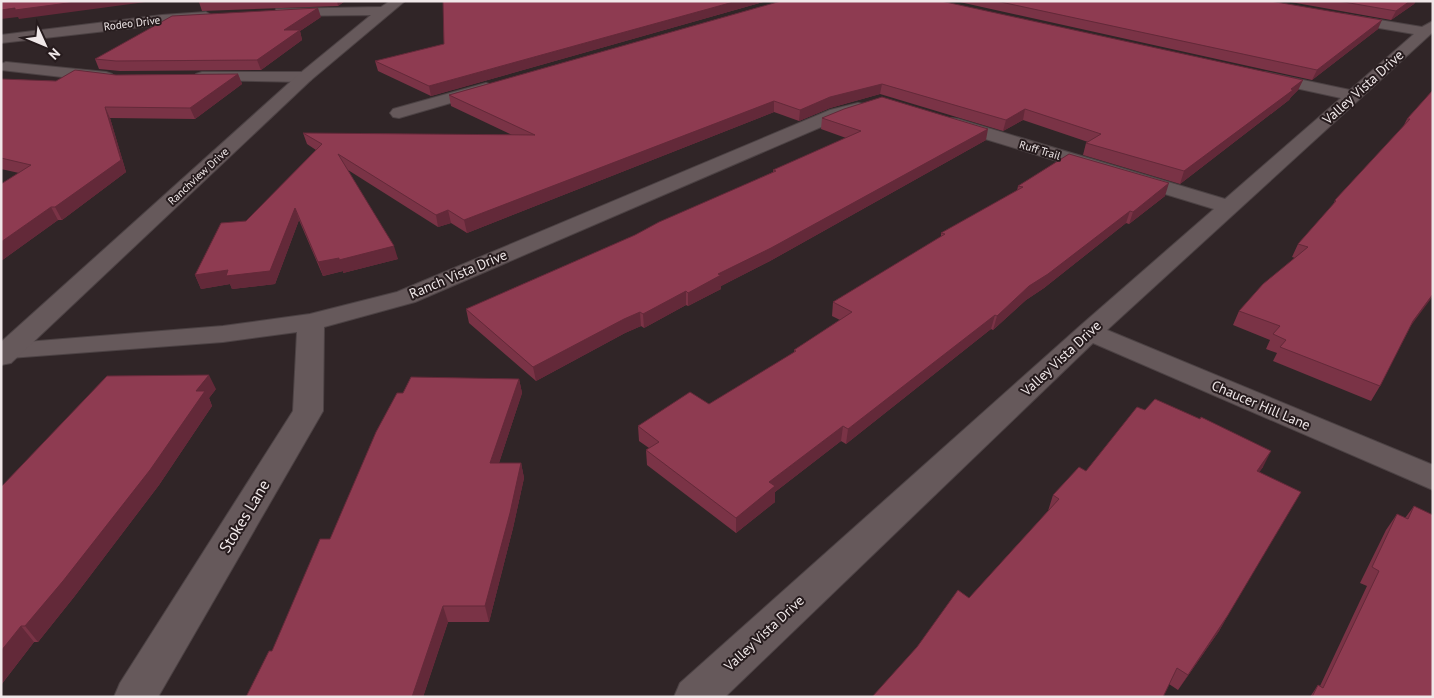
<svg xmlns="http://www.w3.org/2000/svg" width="1434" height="698" viewBox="0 0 1434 698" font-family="'PT Sans',sans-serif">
<rect width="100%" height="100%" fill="#302527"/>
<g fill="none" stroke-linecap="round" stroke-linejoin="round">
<defs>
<path id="minor" d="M 1343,14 L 1422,27 L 1433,21 L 1433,32 L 1107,330 L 1433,465 L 1433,490 L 1093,343 L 725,697 L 674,697 L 680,683 L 1080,326 L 1214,209 L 946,127 L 943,123 L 946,119 L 952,118 L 958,119 L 1225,199 L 1341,98 L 1259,80 L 1257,77 L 1259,74 L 1265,72 L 1350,90 L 1414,34 L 1338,21 L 1336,18 L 1338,15 Z
M 6,62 L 106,72 L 112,74 L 114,77 L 112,80 L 106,82 L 1,70 L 1,64 Z
M 202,72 L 305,72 L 311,74 L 313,77 L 311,80 L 305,82 L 196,80 L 194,77 L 196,74 Z
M 486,83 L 492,85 L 494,88 L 492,91 L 399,118 L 393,117 L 390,113 L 393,109 Z
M 858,103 L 864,104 L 867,108 L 864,112 L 842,118 L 415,302 L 324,327 L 323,411 L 158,697 L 114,697 L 120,683 L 293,411 L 297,332 L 223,342 L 10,358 L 1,356 L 1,344 L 223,326 L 310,314 L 397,292 L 830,110 Z"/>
<path id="tertiary" d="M 390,1 L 405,1 L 311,80 L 11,363 L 1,365 L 1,342 L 299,74 L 371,15 L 281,16 L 276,15 L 275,12 L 276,9 L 381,7 Z
M 206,12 L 213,16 L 211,19 L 1,43 L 1,35 L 162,15 Z"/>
</defs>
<use href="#minor" stroke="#4c4244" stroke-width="2"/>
<use href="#tertiary" stroke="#4c4244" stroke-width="2"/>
<use href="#minor" fill="#66595b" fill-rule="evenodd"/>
<use href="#tertiary" fill="#66595b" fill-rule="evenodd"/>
</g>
<path fill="#7a3346" d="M 200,1 L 345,1 L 338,6 L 202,11 L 199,2 Z
M 443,1 L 767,1 L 431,96 L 378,71 L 375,61 L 444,44 Z
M 781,1 L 1303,80 L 1298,90 L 1291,97 L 1289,100 L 1180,184 L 1083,155 L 1086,143 L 1088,142 L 1023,120 L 1003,131 L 880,94 L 830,108 L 799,121 L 774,112 L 467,233 L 451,223 L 438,227 L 348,170 L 398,259 L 343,273 L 343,271 L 323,276 L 299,220 L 275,284 L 232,289 L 230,284 L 201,289 L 195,275 L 246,221 L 316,150 L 307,144 L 303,133 L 512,135 L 451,106 L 449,95 Z
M 955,1 L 1270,1 L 1378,29 L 1312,80 Z
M 1285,1 L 1416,1 L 1414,4 L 1391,20 Z
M 321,17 L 300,31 L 302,40 L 261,70 L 120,71 L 99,69 L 95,59 Z
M 238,74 L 242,84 L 195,119 L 110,118 L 126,172 L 62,220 L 58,220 L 1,261 L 1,184 L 19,173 L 1,169 L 1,79 L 56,81 L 116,75 Z
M 1433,90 L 1409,329 L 1380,386 L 1371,401 L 1273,361 L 1277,353 L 1266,349 L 1270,340 L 1233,325 L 1239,311 L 1295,258 L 1292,257 L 1298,244 L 1333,205 L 1335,200 L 1403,127 L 1407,119 Z
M 822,118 L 986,140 L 770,261 L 721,286 L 721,289 L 688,306 L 686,305 L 644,328 L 641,326 L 625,333 L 536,381 L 469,323 L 466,309 L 635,235 L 773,172 L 773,170 L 846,138 L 821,129 Z
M 1018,186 L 1165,196 L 1129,224 L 1126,223 L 1044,288 L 1026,300 L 993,330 L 991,329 L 846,444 L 841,441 L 775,492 L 775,502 L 736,533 L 647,465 L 646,450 L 649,448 L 639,441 L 638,426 L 709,404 L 794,353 L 794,350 L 840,320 L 832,316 L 833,302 L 941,237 L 941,233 L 1017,191 Z
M 519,379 L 522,393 L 499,463 L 521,463 L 524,478 L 513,528 L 489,622 L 448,622 L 423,697 L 246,697 L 272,651 L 330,539 L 403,393 Z
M 216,389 L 209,398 L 212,406 L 159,485 L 74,597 L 38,642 L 34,642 L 1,685 L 1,487 Z
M 1263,467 L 1259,472 L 1228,615 L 1219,631 L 1178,690 L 1169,684 L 969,598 L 1048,511 L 1053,495 L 1086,471 Z
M 1414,506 L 1433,697 L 1310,697 L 1318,685 L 1320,686 L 1367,586 L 1360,583 L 1386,530 L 1397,514 L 1405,518 Z"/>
<path fill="#632939" d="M 83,1 L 153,1 L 19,19 L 18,17 L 1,19 L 1,10 Z
M 337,1 L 345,1 L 338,6 Z
M 737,1 L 767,1 L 431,96 L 429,86 Z
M 1410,1 L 1416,1 L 1414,4 L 1391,20 L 1396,11 Z
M 318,8 L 321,17 L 300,31 L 302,40 L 261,70 L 257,60 L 284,30 Z
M 1382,20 L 1378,29 L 1312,80 L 1317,70 Z
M 238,74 L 242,84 L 195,119 L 190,108 Z
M 1303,80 L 1298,90 L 1291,97 L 1289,100 L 1180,184 L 1184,171 Z
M 882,84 L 880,94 L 830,108 L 799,121 L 800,110 L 830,97 Z
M 774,101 L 774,112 L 467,233 L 464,220 Z
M 105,107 L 110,118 L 126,172 L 62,220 L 55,207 Z
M 1025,109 L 1023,120 L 1003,131 L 1006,120 Z
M 988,129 L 986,140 L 770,261 L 721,286 L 721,289 L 688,306 L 688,293 L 718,274 Z
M 1169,183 L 1165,196 L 1129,224 L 1133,212 Z
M 51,207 L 58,220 L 1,261 L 1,242 Z
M 295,208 L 299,220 L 275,284 L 232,289 L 230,284 L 201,289 L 195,275 L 228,270 Z
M 448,210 L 451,223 L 438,227 L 436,215 Z
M 1130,211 L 1126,223 L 1044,288 L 1026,300 L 993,330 L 997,316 L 1029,286 Z
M 394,246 L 398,259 L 343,273 L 343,271 L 323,276 L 318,262 Z
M 686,291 L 686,305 L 644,328 L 643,314 Z
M 1433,294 L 1433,296 L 1404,335 L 1413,321 Z
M 640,312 L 641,326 L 625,333 L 536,381 L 533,367 L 624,319 Z
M 995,315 L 991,329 L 846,444 L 848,429 Z
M 209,375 L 216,389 L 209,398 L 212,406 L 159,485 L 74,597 L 38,642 L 25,626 L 196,391 Z
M 519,379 L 522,393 L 494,478 L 490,463 Z
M 843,426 L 841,441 L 775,492 L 775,502 L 736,533 L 736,518 L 769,482 Z
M 1271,451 L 1263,467 L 1249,487 L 1257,471 Z
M 521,463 L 524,478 L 513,528 L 489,622 L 485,606 Z
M 443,606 L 448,622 L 423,697 L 412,697 Z
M 1228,615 L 1219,631 L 1178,690 Z
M 21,626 L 34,642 L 1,685 L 1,651 Z"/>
<path fill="#8e3b51" stroke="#632939" d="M 1,1 L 83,1 L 15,10 L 15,8 L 1,10 Z
M 200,1 L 224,1 L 199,2 Z
M 443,1 L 737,1 L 429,86 L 375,61 L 444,44 Z
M 781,1 L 941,1 L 1303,80 L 1291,89 L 1293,90 L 1184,171 L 1086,143 L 1101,134 L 1025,109 L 1006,120 L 882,84 L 830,97 L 800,110 L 774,101 L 464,220 L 448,210 L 436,215 L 338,154 L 394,246 L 339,260 L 339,258 L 318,262 L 295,208 L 270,271 L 226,276 L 228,270 L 195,275 L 221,223 L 246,221 L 322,144 L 303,133 L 535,135 L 449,95 Z
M 996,1 L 1270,1 L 1382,20 L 1317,70 Z
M 1338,1 L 1410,1 L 1396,11 Z
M 318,8 L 284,30 L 300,30 L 257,60 L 116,61 L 95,59 L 172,16 Z
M 75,70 L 116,75 L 238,74 L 190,108 L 105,107 L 121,160 L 55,207 L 51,207 L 1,242 L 1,184 L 31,165 L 1,158 L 1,79 L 56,81 Z
M 1433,90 L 1433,294 L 1413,321 L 1380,386 L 1280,347 L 1286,340 L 1273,334 L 1280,326 L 1239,311 L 1263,284 L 1308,247 L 1298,244 L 1336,201 L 1335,200 L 1410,119 L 1407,119 Z
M 882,97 L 988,129 L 771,248 L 718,274 L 721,275 L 688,293 L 686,291 L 643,314 L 640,312 L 624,319 L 533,367 L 466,309 L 635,235 L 659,222 L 776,171 L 773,170 L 861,131 L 822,118 L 844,109 Z
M 1069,154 L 1169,183 L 1133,212 L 1130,211 L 1048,274 L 1029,286 L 997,316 L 995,315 L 848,429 L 843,426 L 769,482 L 775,486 L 736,518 L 646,450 L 659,442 L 638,426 L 690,392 L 709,404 L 796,351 L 794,350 L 852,312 L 833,302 L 945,234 L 941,233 L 1023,187 L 1018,186 Z
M 209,375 L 196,391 L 205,391 L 150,470 L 63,581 L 25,626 L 21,626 L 1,651 L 1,487 L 107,376 Z
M 411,377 L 519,379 L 490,463 L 521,463 L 510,513 L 485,606 L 443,606 L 412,697 L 246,697 L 269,651 L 272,651 L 320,539 L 330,539 L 376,432 L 397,393 L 403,393 Z
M 1155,399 L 1200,419 L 1201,417 L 1271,451 L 1257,471 L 1301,492 L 1228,615 L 1188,675 L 1177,668 L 1163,697 L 872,697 L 917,647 L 958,590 L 969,598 L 1059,499 L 1053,495 L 1079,467 L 1086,471 L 1137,407 L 1145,410 Z
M 1414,506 L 1433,515 L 1433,697 L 1312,697 L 1318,685 L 1323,688 L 1379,571 L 1372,567 L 1397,514 L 1408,519 Z"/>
<g text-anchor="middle" stroke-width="4" stroke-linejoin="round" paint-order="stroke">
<g font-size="11" fill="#f0e8e9" stroke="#261b1d">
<text transform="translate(132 23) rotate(-7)" y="4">Rodeo Drive</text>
<text transform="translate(1040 150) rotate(17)" y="4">Ruff Trail</text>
<text transform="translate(198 176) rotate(-43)" y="4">Ranchview Drive</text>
</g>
<g font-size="14" fill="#f0e8e9" stroke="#261b1d">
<text transform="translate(1363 87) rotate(-42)" y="5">Valley Vista Drive</text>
<text transform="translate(458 274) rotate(-23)" y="5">Ranch Vista Drive</text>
<text transform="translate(1061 358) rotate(-43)" y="5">Valley Vista Drive</text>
<text transform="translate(1261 405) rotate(23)" y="5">Chaucer Hill Lane</text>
<text transform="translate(764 633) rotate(-43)" y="5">Valley Vista Drive</text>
</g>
<g font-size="16" fill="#f0e8e9" stroke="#261b1d">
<text transform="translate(244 516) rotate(-59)" y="6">Stokes Lane</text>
</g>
</g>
<rect width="1434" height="698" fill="none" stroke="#f0e8e9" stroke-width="5"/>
<g transform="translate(45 45) rotate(134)" stroke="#261b1d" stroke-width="4" paint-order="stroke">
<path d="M0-4L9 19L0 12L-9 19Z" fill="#f0e8e9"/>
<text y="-8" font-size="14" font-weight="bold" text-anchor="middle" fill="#f0e8e9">N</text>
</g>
</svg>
